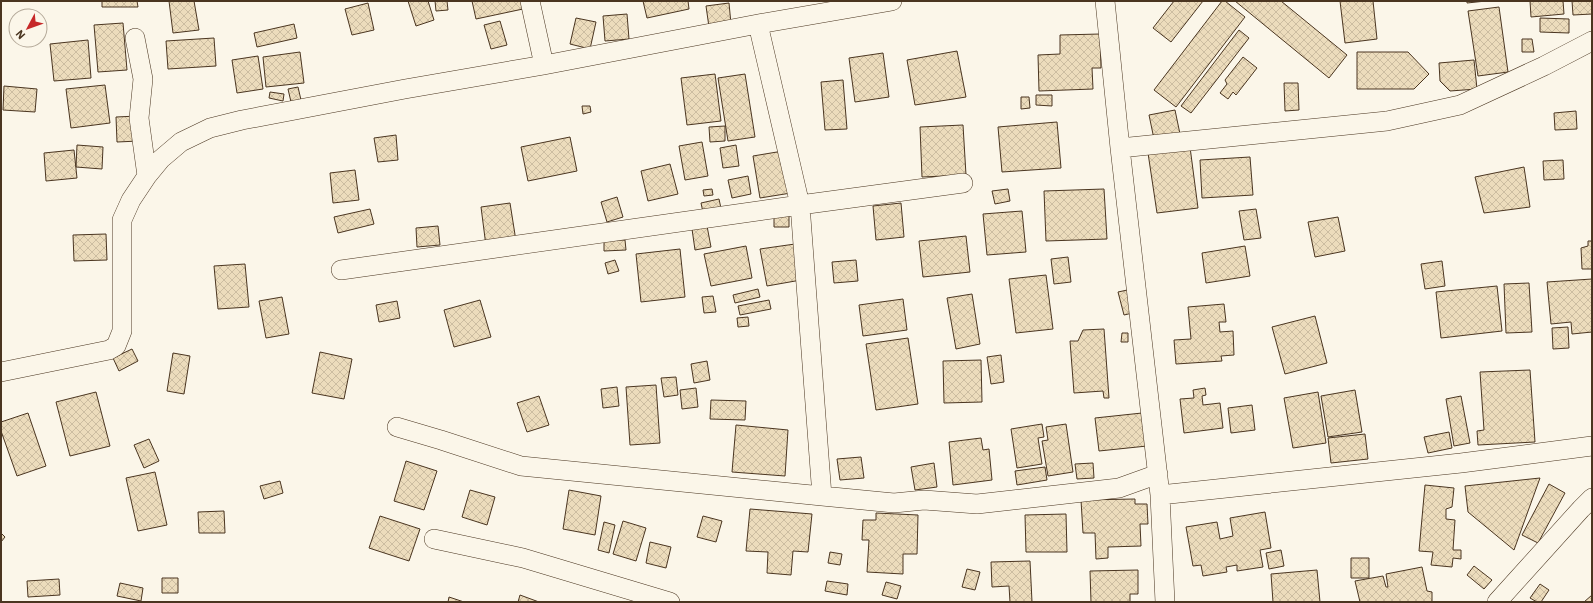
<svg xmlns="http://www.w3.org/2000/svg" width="1593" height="603" viewBox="0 0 1593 603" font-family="'IBM Plex Sans',sans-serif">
<defs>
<pattern id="building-cross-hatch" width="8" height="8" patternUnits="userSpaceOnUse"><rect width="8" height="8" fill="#ecdcbc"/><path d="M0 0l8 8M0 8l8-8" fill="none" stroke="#ccbda1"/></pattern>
</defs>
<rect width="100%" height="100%" fill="#fbf6e9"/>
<path fill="url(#building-cross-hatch)" stroke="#4a3520" d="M 102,1 L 137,1 L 138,7 L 102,7 Z
M 169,1 L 194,1 L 199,30 L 173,33 Z
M 408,1 L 428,1 L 434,20 L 416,26 Z
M 435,1 L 447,1 L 448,10 L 436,11 Z
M 472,1 L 521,1 L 523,9 L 476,19 Z
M 643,1 L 688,1 L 689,9 L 647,18 Z
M 1174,1 L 1203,1 L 1171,42 L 1153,28 Z
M 1222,1 L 1225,1 L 1245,17 L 1176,107 L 1154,90 Z
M 1235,1 L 1281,1 L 1347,55 L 1329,78 Z
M 1340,1 L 1373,1 L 1377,39 L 1345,43 Z
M 1467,1 L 1486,1 L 1467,3 Z
M 1530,1 L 1563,1 L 1564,14 L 1531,17 Z
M 1572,1 L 1592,1 L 1592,14 L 1573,15 Z
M 368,3 L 374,30 L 352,35 L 345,9 Z
M 729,3 L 731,24 L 709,27 L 706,6 Z
M 1499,7 L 1508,72 L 1478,76 L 1468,11 Z
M 627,14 L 629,39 L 605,41 L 603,16 Z
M 576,18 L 596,22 L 590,49 L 570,44 Z
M 1540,18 L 1569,19 L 1569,33 L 1540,32 Z
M 500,21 L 507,45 L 491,49 L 484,25 Z
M 123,23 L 127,70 L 98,72 L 94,25 Z
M 294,24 L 297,38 L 257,47 L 254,33 Z
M 1239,30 L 1249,38 L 1191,113 L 1181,106 Z
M 1100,34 L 1101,68 L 1092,68 L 1093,89 L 1039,91 L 1038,55 L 1060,54 L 1060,35 Z
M 214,38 L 216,66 L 168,69 L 166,41 Z
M 1522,39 L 1532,39 L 1534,52 L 1522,52 Z
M 88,40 L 91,78 L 54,81 L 50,44 Z
M 957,51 L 966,97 L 915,105 L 907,60 Z
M 300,52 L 304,83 L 266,87 L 263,57 Z
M 1357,52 L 1408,52 L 1429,74 L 1414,89 L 1357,89 Z
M 883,53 L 889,97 L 855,102 L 849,58 Z
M 258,56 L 263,89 L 237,93 L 232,60 Z
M 1243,57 L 1257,68 L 1236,95 L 1233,92 L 1228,99 L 1220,93 L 1227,84 L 1225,80 Z
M 1474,60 L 1477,89 L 1450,91 L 1440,81 L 1439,63 Z
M 715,74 L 721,121 L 687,125 L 681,78 Z
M 745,74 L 755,137 L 728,141 L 718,78 Z
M 843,80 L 847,129 L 825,130 L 821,82 Z
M 1284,83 L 1298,83 L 1299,110 L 1285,111 Z
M 105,85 L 110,123 L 71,128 L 66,89 Z
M 4,86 L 37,89 L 35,112 L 3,110 Z
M 298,87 L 301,100 L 291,102 L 288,89 Z
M 270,92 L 284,94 L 283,101 L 269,98 Z
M 1036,95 L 1052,95 L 1052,106 L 1036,105 Z
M 1021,97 L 1029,97 L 1030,108 L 1021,109 Z
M 582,106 L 590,106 L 591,112 L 583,114 Z
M 1175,110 L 1180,134 L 1154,139 L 1149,115 Z
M 1576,111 L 1577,129 L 1555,130 L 1554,113 Z
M 138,116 L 139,141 L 117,142 L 116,117 Z
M 1057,122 L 1061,168 L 1002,172 L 998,127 Z
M 963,125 L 966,175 L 922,177 L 920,127 Z
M 725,126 L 725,141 L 710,142 L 709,127 Z
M 396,135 L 398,160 L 378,162 L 374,138 Z
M 570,137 L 577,171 L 528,181 L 521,147 Z
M 702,142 L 708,176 L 685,180 L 679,146 Z
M 77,145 L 103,147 L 102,169 L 76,167 Z
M 736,145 L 739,166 L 723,168 L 720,148 Z
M 1190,147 L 1198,208 L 1157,213 L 1148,153 Z
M 74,150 L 77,178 L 46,181 L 44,153 Z
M 783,151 L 791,193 L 760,198 L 753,156 Z
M 1250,157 L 1253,195 L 1202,198 L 1200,160 Z
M 1563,160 L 1564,179 L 1544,180 L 1543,161 Z
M 670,164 L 678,194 L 648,201 L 641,171 Z
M 1524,167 L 1530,207 L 1484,213 L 1475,177 Z
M 355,170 L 359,200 L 333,203 L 330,173 Z
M 748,176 L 751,194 L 732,198 L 728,180 Z
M 712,189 L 713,195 L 704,196 L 703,190 Z
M 1008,189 L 1010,201 L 995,204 L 992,191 Z
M 1104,189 L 1107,239 L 1046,241 L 1044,191 Z
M 617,197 L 623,217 L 607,222 L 601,202 Z
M 719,199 L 722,213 L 704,217 L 701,203 Z
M 510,203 L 516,241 L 486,246 L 481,207 Z
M 901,203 L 904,237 L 876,240 L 873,206 Z
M 370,209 L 374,224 L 338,233 L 334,217 Z
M 1256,209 L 1261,238 L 1244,240 L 1239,211 Z
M 1022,211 L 1026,252 L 987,255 L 983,214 Z
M 774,215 L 789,215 L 789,227 L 774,227 Z
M 1338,217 L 1345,251 L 1315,257 L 1308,222 Z
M 438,226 L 440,245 L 417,247 L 416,228 Z
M 707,226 L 711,247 L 695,250 L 692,229 Z
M 106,234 L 107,260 L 74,261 L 73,235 Z
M 966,236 L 970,272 L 923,277 L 919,241 Z
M 604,240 L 625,240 L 626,250 L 604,251 Z
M 1588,241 L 1592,241 L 1592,269 L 1582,269 L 1581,248 L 1588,246 Z
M 795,244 L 801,280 L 767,286 L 760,249 Z
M 746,246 L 752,278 L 711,286 L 704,254 Z
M 1245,246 L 1250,276 L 1206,283 L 1202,253 Z
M 680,249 L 685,297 L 641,302 L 636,254 Z
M 1068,257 L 1071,282 L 1054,284 L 1051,259 Z
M 615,260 L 619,271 L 608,274 L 605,263 Z
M 856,260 L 858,281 L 834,283 L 832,262 Z
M 1442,261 L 1445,286 L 1425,289 L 1421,264 Z
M 245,264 L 249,307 L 218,309 L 214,266 Z
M 1046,275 L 1053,329 L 1016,333 L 1009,279 Z
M 1592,279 L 1592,332 L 1572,334 L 1571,322 L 1551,324 L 1547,282 Z
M 1529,283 L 1532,332 L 1506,333 L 1504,284 Z
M 1497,286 L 1502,331 L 1441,338 L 1436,292 Z
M 758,289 L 760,297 L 735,303 L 733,295 Z
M 1132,289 L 1137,312 L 1124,315 L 1118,292 Z
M 972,294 L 980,344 L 956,349 L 947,298 Z
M 713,296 L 716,312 L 704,313 L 702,297 Z
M 282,297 L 289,334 L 266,338 L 259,301 Z
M 903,299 L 907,330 L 863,336 L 859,305 Z
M 480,300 L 491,337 L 454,347 L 444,310 Z
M 769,300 L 771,309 L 740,315 L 738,306 Z
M 397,301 L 400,318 L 379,322 L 376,305 Z
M 1224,304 L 1226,322 L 1219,322 L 1220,332 L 1233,331 L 1234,355 L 1221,356 L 1222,361 L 1176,364 L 1174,340 L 1191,339 L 1188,307 Z
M 1315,316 L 1327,363 L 1285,374 L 1272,327 Z
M 748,317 L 749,326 L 738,327 L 737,318 Z
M 1568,327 L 1569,348 L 1553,349 L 1552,328 Z
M 1104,329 L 1109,398 L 1104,398 L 1103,391 L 1074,393 L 1070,341 L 1078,341 L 1083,330 Z
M 1122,333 L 1128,333 L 1128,342 L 1121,342 Z
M 908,338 L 918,404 L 876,410 L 866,344 Z
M 132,349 L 138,361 L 119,371 L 113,358 Z
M 320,352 L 352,359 L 344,399 L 312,393 Z
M 173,353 L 190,356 L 184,394 L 167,391 Z
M 1001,355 L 1004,382 L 991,384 L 987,357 Z
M 981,360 L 982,402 L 944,403 L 943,361 Z
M 707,361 L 710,380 L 694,383 L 691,364 Z
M 1530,370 L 1535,442 L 1478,445 L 1477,431 L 1484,430 L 1480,372 Z
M 676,377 L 678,395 L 664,397 L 661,378 Z
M 656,385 L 660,443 L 630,445 L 626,387 Z
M 617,387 L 619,406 L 603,408 L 601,389 Z
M 696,388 L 698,407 L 682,409 L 680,390 Z
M 1205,388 L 1206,395 L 1202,396 L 1203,405 L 1220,403 L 1223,428 L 1184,433 L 1180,399 L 1194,398 L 1193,390 Z
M 1355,390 L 1362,432 L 1328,437 L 1321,396 Z
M 96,392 L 110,446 L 70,456 L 56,402 Z
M 1318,392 L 1326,443 L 1293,448 L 1284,398 Z
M 539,396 L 549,425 L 527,432 L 517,403 Z
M 1461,396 L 1470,443 L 1454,446 L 1446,399 Z
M 711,400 L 746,401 L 745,420 L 710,419 Z
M 1252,405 L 1255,430 L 1231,433 L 1228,408 Z
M 28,413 L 46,466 L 17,476 L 1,431 L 1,422 Z
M 1142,413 L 1147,446 L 1099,451 L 1095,418 Z
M 1042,424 L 1044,437 L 1038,438 L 1042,464 L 1017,468 L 1011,429 Z
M 1066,424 L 1073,472 L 1048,476 L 1042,441 L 1048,440 L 1046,427 Z
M 736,425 L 788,430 L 785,476 L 732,472 Z
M 1449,432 L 1452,448 L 1428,453 L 1424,437 Z
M 1365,434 L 1368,459 L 1331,463 L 1328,438 Z
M 981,438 L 983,450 L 989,449 L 992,480 L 953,485 L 949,442 Z
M 149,439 L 159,461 L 144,468 L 134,445 Z
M 861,457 L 864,478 L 840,480 L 837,459 Z
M 406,461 L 437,471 L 424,510 L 394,501 Z
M 934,463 L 937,487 L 915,490 L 911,467 Z
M 1093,463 L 1094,478 L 1077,479 L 1075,464 Z
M 1045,467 L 1047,480 L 1017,485 L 1015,471 Z
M 155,472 L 167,525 L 138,531 L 126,478 Z
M 1540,478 L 1514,550 L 1468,512 L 1465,486 Z
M 280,481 L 283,493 L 264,499 L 260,486 Z
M 1549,484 L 1565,493 L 1538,543 L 1522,535 Z
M 1425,485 L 1454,488 L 1452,507 L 1446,509 L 1446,519 L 1455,520 L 1453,550 L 1461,550 L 1461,559 L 1453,558 L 1452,567 L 1431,565 L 1433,552 L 1419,551 Z
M 470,490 L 495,497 L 487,525 L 462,517 Z
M 569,490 L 601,496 L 595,535 L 563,529 Z
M 1135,499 L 1135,504 L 1147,504 L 1148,524 L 1140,524 L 1141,546 L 1108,547 L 1108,558 L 1096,559 L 1095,533 L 1083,533 L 1081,500 Z
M 750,509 L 812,514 L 808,552 L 793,551 L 791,575 L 767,573 L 768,552 L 746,551 Z
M 224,511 L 225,533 L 199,533 L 198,512 Z
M 1265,512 L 1271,548 L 1260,550 L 1263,567 L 1237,571 L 1237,565 L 1226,567 L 1227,572 L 1203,576 L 1201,565 L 1193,566 L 1186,527 L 1217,522 L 1220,539 L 1233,536 L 1230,518 Z
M 876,513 L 918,515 L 917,554 L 903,554 L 903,574 L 867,572 L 869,540 L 862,540 L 863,520 L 876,520 Z
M 1066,514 L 1067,552 L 1026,552 L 1025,515 Z
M 380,516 L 420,529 L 409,561 L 369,548 Z
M 703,516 L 722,521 L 716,542 L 697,537 Z
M 623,521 L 646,528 L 636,561 L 613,554 Z
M 604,522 L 615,525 L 609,553 L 598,550 Z
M 1,533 L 5,537 L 1,542 Z
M 650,542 L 671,547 L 666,568 L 646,563 Z
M 1281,550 L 1284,566 L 1269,569 L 1266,553 Z
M 830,552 L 842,554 L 840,565 L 828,563 Z
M 1351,558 L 1369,558 L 1369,578 L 1351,578 Z
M 1030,561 L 1032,602 L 1010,602 L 1009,586 L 992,587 L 991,562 Z
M 1474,566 L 1492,580 L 1484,589 L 1467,575 Z
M 1422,567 L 1427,591 L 1432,592 L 1432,602 L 1360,602 L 1355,581 L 1383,576 L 1386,587 L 1388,587 L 1386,574 Z
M 967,569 L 980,572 L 975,590 L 962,587 Z
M 1138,570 L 1138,594 L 1130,594 L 1130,602 L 1091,602 L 1090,571 Z
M 1317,570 L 1320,602 L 1273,602 L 1271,574 Z
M 162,578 L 178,578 L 178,593 L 162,593 Z
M 59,579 L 60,595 L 28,597 L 27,581 Z
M 827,581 L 848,584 L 847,595 L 825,591 Z
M 886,582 L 901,586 L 897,599 L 882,595 Z
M 120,583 L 143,588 L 141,601 L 117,596 Z
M 1540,584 L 1549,590 L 1541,602 L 1537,602 L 1530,598 Z
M 520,595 L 539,602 L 518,602 Z
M 1592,595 L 1592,602 L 1584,602 Z
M 449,597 L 464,602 L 448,602 Z"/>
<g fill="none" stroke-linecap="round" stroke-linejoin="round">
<defs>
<path id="street" d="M 530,1 L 544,65
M 1105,1 L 1120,148 L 1160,495 L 1165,602
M 758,24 L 800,205 L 822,496
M 135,38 L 143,79 L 139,118 L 147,176
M 1120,148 L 1387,121 L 1460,105 L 1544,66 L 1592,41
M 341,270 L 800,205 L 963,183
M 1,372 L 109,350 L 116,346 L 122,331 L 122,220 L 131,200 L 147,176 L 161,159 L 181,142 L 210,128 L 242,120 L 405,89 L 544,65 L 758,24 L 892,1
M 397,427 L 441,440 L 521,466 L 822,496 L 894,503 L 924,500 L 977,504 L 1119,488 L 1158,474
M 1160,495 L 1461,463 L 1592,446
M 434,539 L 523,558 L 670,602
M 1497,602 L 1581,509 L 1592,498"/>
</defs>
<use href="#street" stroke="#4a3520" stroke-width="20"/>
<use href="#street" stroke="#fbf6e9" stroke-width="19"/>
</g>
<rect width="1593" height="603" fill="none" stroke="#4a3520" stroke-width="4"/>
<g transform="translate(28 28) rotate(229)"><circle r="19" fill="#fbf6e9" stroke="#b4a999"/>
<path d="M0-3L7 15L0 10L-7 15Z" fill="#c62828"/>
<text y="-6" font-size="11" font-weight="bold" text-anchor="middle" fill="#4a3520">N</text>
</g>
</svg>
